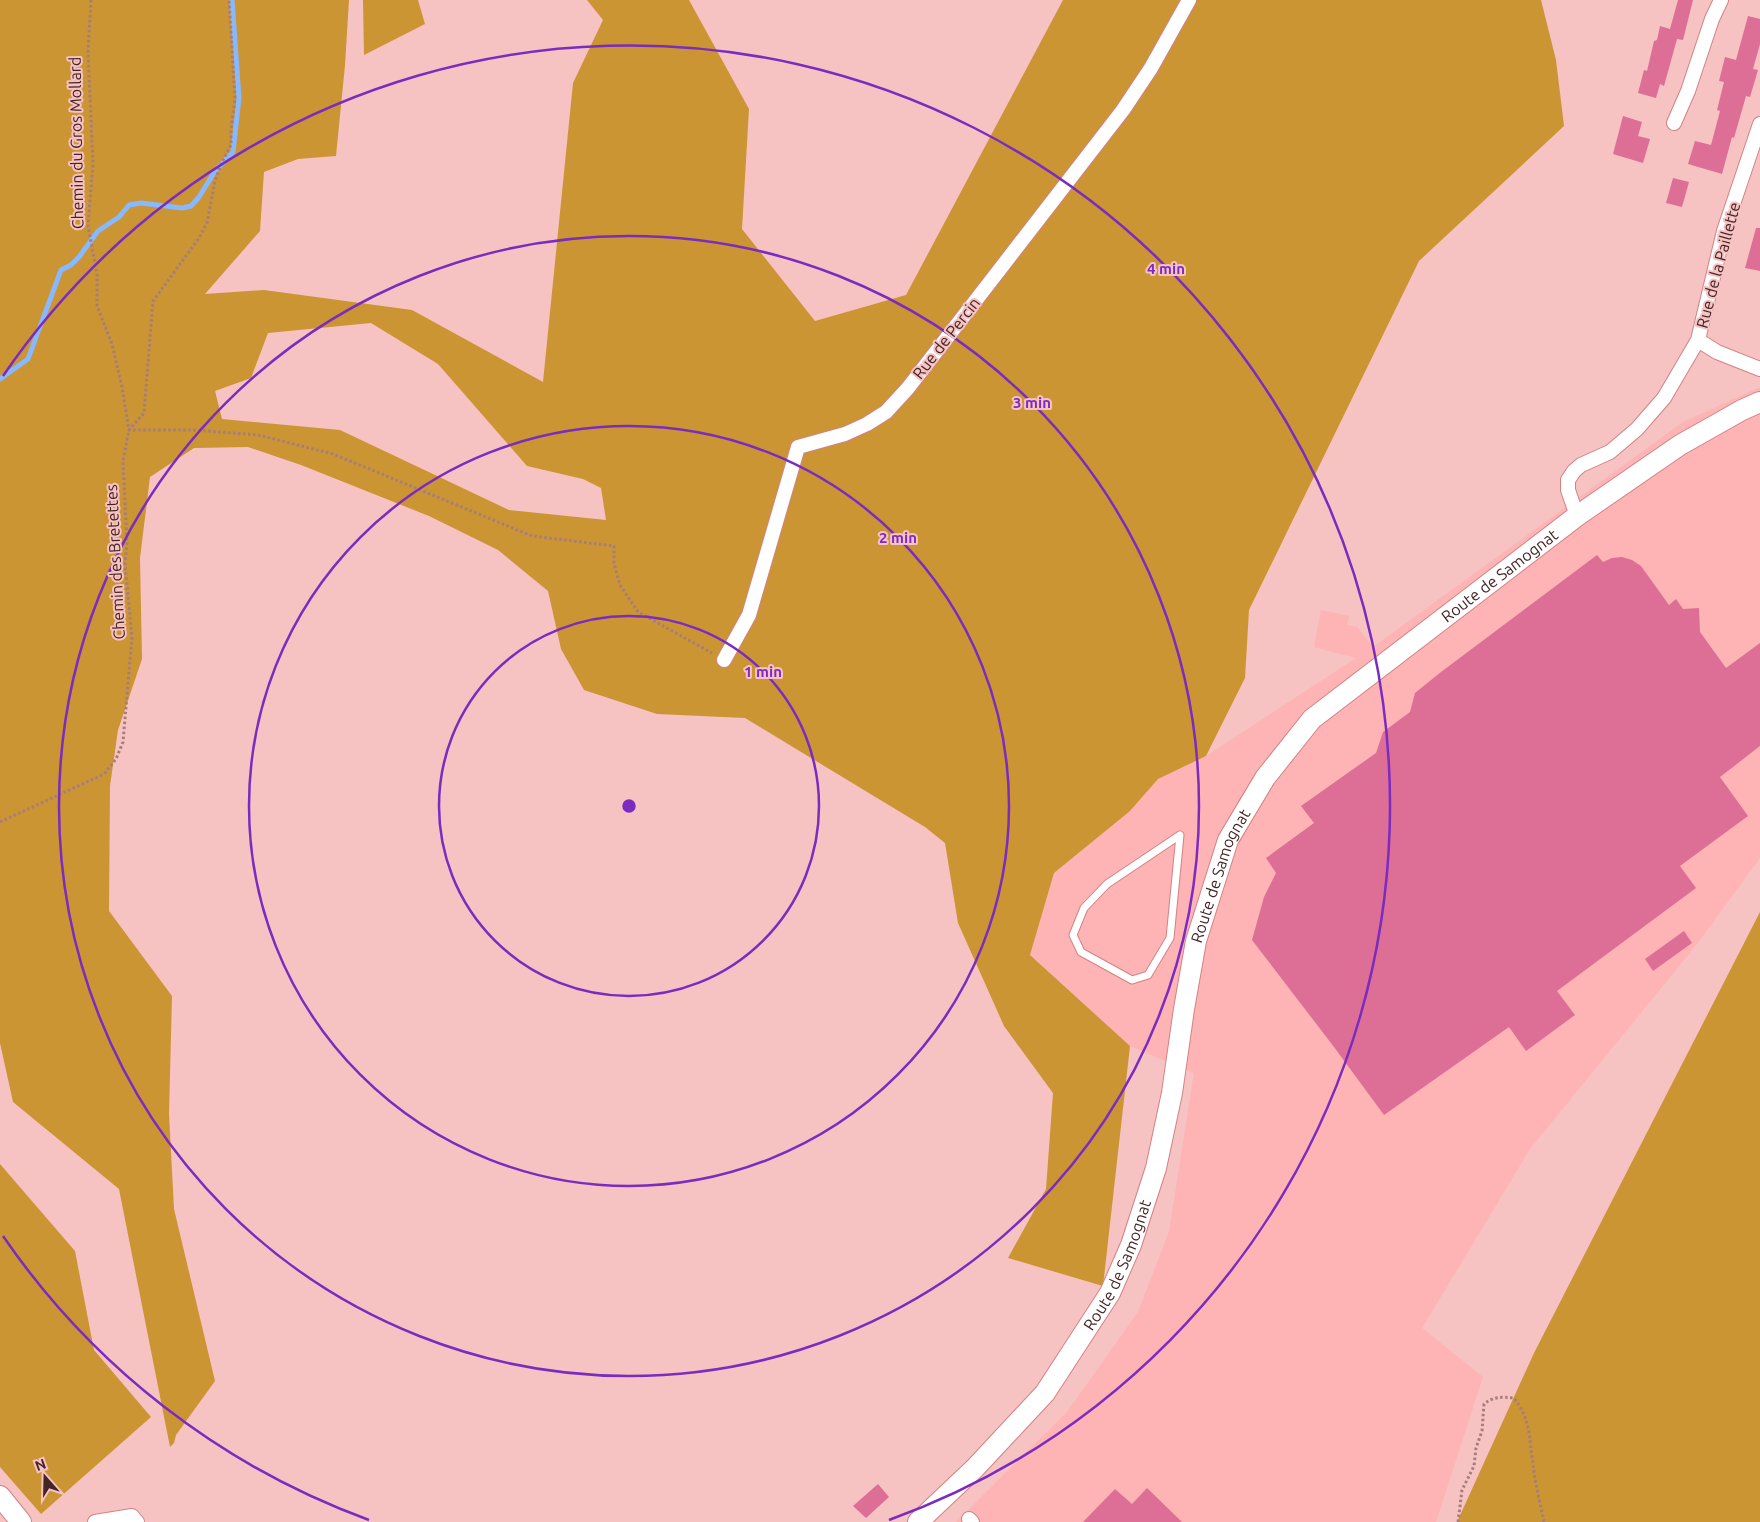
<svg xmlns="http://www.w3.org/2000/svg" width="1760" height="1522" viewBox="0 0 1760 1522" font-family="Ubuntu,sans-serif">
<rect width="100%" height="100%" fill="#f6c2c2"/>
<path fill="#feb3b4" d="M 1760,387 L 1760,858 L 1697,944 L 1530,1149 L 1422,1328 L 1483,1377 L 1436,1522 L 956,1522 L 1067,1412 L 1138,1312 L 1169,1232 L 1194,1073 L 1130,1046 L 1030,955 L 1054,873 L 1130,811 L 1158,779 L 1206,756 L 1356,658 L 1314,647 L 1321,610 L 1349,616 L 1347,625 L 1357,627 L 1373,647 L 1683,422 Z"/>
<path fill="#cb9533" fill-rule="evenodd" d="M 0,0 L 349,0 L 345,65 L 336,156 L 298,159 L 264,172 L 260,231 L 205,294 L 264,290 L 412,310 L 543,382 L 573,83 L 603,20 L 587,0 L 689,0 L 749,109 L 742,229 L 815,321 L 906,295 L 1063,0 L 1541,0 L 1556,60 L 1564,126 L 1419,261 L 1249,610 L 1245,678 L 1206,756 L 1158,779 L 1130,811 L 1054,873 L 1030,955 L 1130,1046 L 1103,1286 L 1008,1258 L 1046,1189 L 1053,1093 L 1004,1026 L 958,923 L 945,843 L 925,827 L 745,718 L 657,714 L 584,690 L 561,649 L 548,591 L 498,550 L 429,516 L 301,465 L 248,447 L 194,448 L 150,477 L 140,558 L 142,659 L 118,730 L 110,786 L 109,911 L 172,996 L 169,1114 L 174,1209 L 215,1381 L 176,1435 L 174,1443 L 170,1447 L 119,1189 L 13,1102 L 0,1043 ZM 371,323 L 438,364 L 527,466 L 583,479 L 601,488 L 606,520 L 509,510 L 340,430 L 222,419 L 215,391 L 251,378 L 268,333 Z
M 363,0 L 418,0 L 425,24 L 364,55 Z
M 1760,912 L 1760,1522 L 1457,1522 L 1534,1353 Z
M 0,1164 L 75,1251 L 94,1350 L 151,1417 L 41,1514 L 0,1467 Z"/>
<g fill="none" stroke-linecap="round" stroke-linejoin="round">
<path stroke="#88b8ff" stroke-width="5" d="M 0,379 L 28,359 L 61,270 L 71,265 L 79,257 L 98,231 L 119,217 L 129,205 L 141,203 L 182,208 L 191,206 L 199,197 L 215,171 L 233,152 L 239,98 L 232,0"/>
</g>
<path fill="#dd6f97" d="M 1678,0 L 1693,0 L 1683,40 L 1677,39 L 1664,86 L 1660,84 L 1656,98 L 1638,93 L 1644,70 L 1647,71 L 1654,41 L 1657,40 L 1660,26 L 1670,29 Z
M 1748,16 L 1760,19 L 1760,44 L 1753,69 L 1758,70 L 1750,97 L 1746,96 L 1734,138 L 1732,137 L 1722,174 L 1688,164 L 1695,141 L 1711,145 L 1720,111 L 1717,110 L 1724,82 L 1719,81 L 1725,57 L 1736,60 Z
M 1623,116 L 1642,122 L 1638,136 L 1650,139 L 1643,163 L 1613,154 Z
M 1673,178 L 1689,182 L 1682,207 L 1666,203 Z
M 1756,228 L 1760,228 L 1760,271 L 1745,268 Z
M 1597,555 L 1603,562 L 1612,558 L 1622,557 L 1632,560 L 1641,566 L 1669,605 L 1676,599 L 1683,609 L 1699,608 L 1700,632 L 1726,668 L 1760,643 L 1760,746 L 1720,777 L 1748,816 L 1680,866 L 1696,888 L 1557,991 L 1575,1015 L 1526,1051 L 1509,1027 L 1384,1115 L 1334,1047 L 1252,940 L 1264,897 L 1276,873 L 1266,858 L 1314,823 L 1301,806 L 1376,753 L 1383,732 L 1410,712 L 1415,693 L 1441,672 Z
M 1684,931 L 1692,943 L 1653,971 L 1645,959 Z
M 878,1484 L 889,1497 L 866,1518 L 853,1506 Z
M 1147,1488 L 1182,1522 L 1083,1522 L 1115,1489 L 1132,1504 Z"/>
<g fill="none" stroke-linecap="round" stroke-linejoin="round">
<defs>
<path id="lane" d="M 1180,835 L 1170,938 L 1148,975 L 1132,980 L 1081,952 L 1073,935 L 1084,908 L 1107,884 Z"/>
<path id="street" d="M 1674,123 L 1688,91 L 1712,19 L 1721,0
M 1698,340 L 1717,352 L 1760,369
M 1577,516 L 1568,490 L 1568,480 L 1574,471 L 1581,465 L 1610,452 L 1637,429 L 1664,398 L 1698,340 L 1724,231 L 1760,124
M 724,660 L 749,615 L 798,447 L 845,434 L 867,424 L 886,412 L 908,388 L 1123,110 L 1151,68 L 1189,0
M 969,1519 L 972,1522
M 95,1522 L 132,1516 L 137,1522"/>
<g id="secondary">
<path d="M 0,1496 L 21,1522"/>
<path id="s1" d="M 918,1522 L 975,1468 L 1045,1393 L 1110,1293 L 1131,1245 L 1156,1168 L 1172,1093 L 1184,1009 L 1196,941 L 1228,840 L 1265,778 L 1312,719 L 1577,516 L 1680,445 L 1742,410 L 1760,402"/>
</g>
</defs>
<use href="#lane" stroke="#d38284" stroke-width="9"/>
<use href="#street" stroke="#d38284" stroke-width="16"/>
<use href="#secondary" stroke="#d38284" stroke-width="22"/>
<path stroke="#a77c7c" stroke-width="3" stroke-dasharray="2.5 2.5" stroke-linecap="butt" d="M 91,0 L 88,52 L 93,164 L 88,226 L 97,274 L 97,306 L 112,344 L 122,387 L 129,430 L 194,430 L 258,435 L 333,454 L 532,536 L 614,546 L 614,563 L 620,585 L 638,612 L 712,653
M 0,822 L 104,774 L 116,759 L 123,742 L 132,637 L 125,564 L 127,543 L 123,461 L 129,430 L 144,413 L 153,301 L 199,238 L 207,223 L 215,181 L 221,164 L 231,145 L 231,129 L 235,99 L 229,0
M 1458,1522 L 1462,1490 L 1474,1466 L 1476,1448 L 1482,1431 L 1484,1404 C 1494,1396 1502,1397 1514,1398 C 1531,1419 1529,1439 1533,1464 C 1535,1483 1540,1503 1544,1522"/>
<use href="#lane" stroke="#fff" stroke-width="7"/>
<use href="#street" stroke="#fff" stroke-width="14"/>
<use href="#secondary" stroke="#fff" stroke-width="20"/>
</g>
<g fill="none" stroke="#7b2cbf" stroke-width="2.5">
<circle cx="629" cy="806" r="190"/>
<circle cx="629" cy="806" r="380"/>
<circle cx="629" cy="806" r="570"/>
<path d="M369 1520A760 760 0 0 1 3 1236M3 376A760 760 0 1 1 889 1520"/>
</g>
<g text-anchor="middle" stroke-width="4" stroke-linejoin="round" paint-order="stroke">
<g font-size="16" fill="#452425" stroke="#f6c2c2">
<text transform="translate(76 143) rotate(-91)" y="6">Chemin du Gros Mollard</text>
<text transform="translate(1718 265) rotate(-75)" y="6">Rue de la Paillette</text>
<text transform="translate(946 338) rotate(-52)" y="6">Rue de Percin</text>
<text transform="translate(115 562) rotate(-93)" y="6">Chemin des Bretettes</text>
<text dy="6" stroke="none"><textPath href="#s1" startOffset="1154">Route de Samognat</textPath></text>
<text dy="6" stroke="none"><textPath href="#s1" startOffset="734">Route de Samognat</textPath></text>
<text dy="6" stroke="none"><textPath href="#s1" startOffset="329">Route de Samognat</textPath></text>
</g>
</g>
<circle cx="629" cy="806" r="8" fill="#7b2cbf" stroke="#f6c2c2" stroke-width="2.5"/>
<g font-size="15" text-anchor="middle" font-weight="bold" fill="#7b2cbf" stroke="#f6c2c2" stroke-width="4" stroke-linejoin="round" paint-order="stroke">
<text x="1166" y="274">4 min</text>
<text x="1032" y="408">3 min</text>
<text x="898" y="543">2 min</text>
<text x="763" y="677">1 min</text>
</g>
<g transform="translate(45 1477) rotate(340)" stroke="#f6c2c2" stroke-width="4" paint-order="stroke">
<path d="M0-4L9 19L0 12L-9 19Z" fill="#452425"/>
<text y="-8" font-size="14" font-weight="bold" text-anchor="middle" fill="#452425">N</text>
</g>
</svg>
